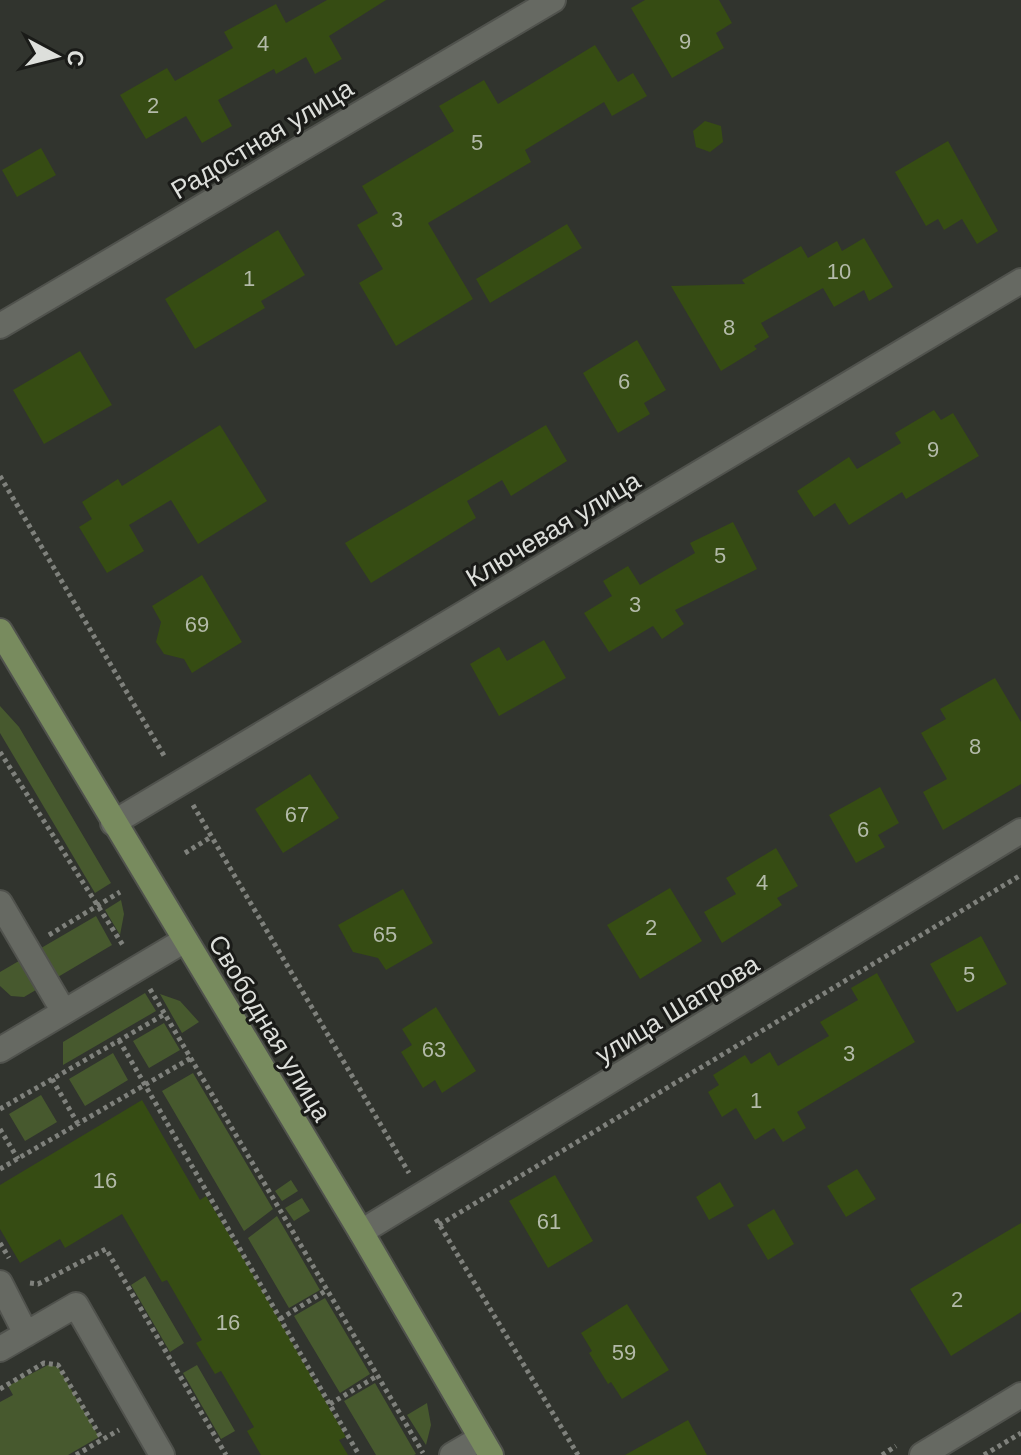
<svg xmlns="http://www.w3.org/2000/svg" width="1021" height="1455" viewBox="0 0 1021 1455" font-family="Arial,sans-serif">
<rect width="100%" height="100%" fill="#31342e"/>
<path fill="#47592e" d="M 0,706 L 19,727 L 111,883 L 95,893 L 0,733 Z
M 121,900 L 124,914 L 120,935 L 105,910 Z
M 96,916 L 112,945 L 24,997 L 11,996 L 0,986 L 0,972 Z
M 145,993 L 156,1011 L 63,1065 L 63,1042 Z
M 160,994 L 180,1001 L 199,1022 L 182,1033 Z
M 164,1023 L 180,1050 L 149,1068 L 133,1041 Z
M 113,1053 L 128,1080 L 85,1106 L 69,1079 Z
M 193,1073 L 273,1209 L 244,1231 L 162,1091 Z
M 41,1095 L 57,1122 L 25,1141 L 9,1114 Z
M 291,1180 L 298,1191 L 282,1201 L 275,1191 Z
M 302,1198 L 310,1211 L 294,1221 L 285,1208 Z
M 277,1216 L 320,1290 L 289,1308 L 248,1238 Z
M 145,1276 L 184,1343 L 170,1352 L 131,1285 Z
M 325,1298 L 370,1374 L 340,1393 L 294,1316 Z
M 48,1365 L 58,1367 L 99,1437 L 68,1455 L 0,1455 L 0,1402 L 13,1395 L 8,1386 Z
M 197,1365 L 235,1431 L 221,1439 L 183,1373 Z
M 375,1383 L 416,1454 L 414,1455 L 376,1455 L 344,1401 Z
M 427,1403 L 431,1425 L 426,1445 L 407,1415 Z"/>
<path fill="#364c13" d="M 327,0 L 386,0 L 329,36 L 342,59 L 315,74 L 306,57 L 276,74 L 274,69 L 218,100 L 232,126 L 202,143 L 186,116 L 146,139 L 120,95 L 167,68 L 175,81 L 233,48 L 224,32 L 276,4 L 286,23 Z
M 645,0 L 719,0 L 732,23 L 716,33 L 724,48 L 672,78 L 631,8 Z
M 595,45 L 618,82 L 633,73 L 647,96 L 612,116 L 604,102 L 525,150 L 531,162 L 428,223 L 473,299 L 396,346 L 359,283 L 383,269 L 357,225 L 378,213 L 362,186 L 454,131 L 439,106 L 484,80 L 498,104 Z
M 705,121 L 721,126 L 723,142 L 710,152 L 696,147 L 693,131 Z
M 948,141 L 998,231 L 977,244 L 962,219 L 944,230 L 938,219 L 926,226 L 895,172 Z
M 41,148 L 56,175 L 17,197 L 2,170 Z
M 567,224 L 582,248 L 490,303 L 476,279 Z
M 278,230 L 305,275 L 261,301 L 265,308 L 195,349 L 165,299 Z
M 864,238 L 893,287 L 869,301 L 864,290 L 834,307 L 823,288 L 761,323 L 769,337 L 754,346 L 757,349 L 721,371 L 671,286 L 745,284 L 742,280 L 801,246 L 808,258 L 837,241 L 842,251 Z
M 637,340 L 666,390 L 644,403 L 650,414 L 618,433 L 583,373 Z
M 80,351 L 112,405 L 44,444 L 13,390 Z
M 934,410 L 941,420 L 953,413 L 979,456 L 906,499 L 902,492 L 849,525 L 835,503 L 814,517 L 797,491 L 849,457 L 857,469 L 901,443 L 895,433 Z
M 220,425 L 267,501 L 198,544 L 171,500 L 129,525 L 144,551 L 107,573 L 79,527 L 92,519 L 82,502 L 118,479 L 122,486 Z
M 546,425 L 567,461 L 511,496 L 502,480 L 467,501 L 476,518 L 371,583 L 345,543 Z
M 733,522 L 757,569 L 675,610 L 684,624 L 662,639 L 653,626 L 609,652 L 584,613 L 612,596 L 603,581 L 628,566 L 640,585 L 695,553 L 690,543 Z
M 202,575 L 242,642 L 192,673 L 184,659 L 164,654 L 156,642 L 161,622 L 152,606 Z
M 544,640 L 566,678 L 499,716 L 470,664 L 499,647 L 507,661 Z
M 995,678 L 1021,722 L 1021,784 L 943,830 L 923,792 L 947,779 L 921,733 L 946,719 L 940,709 Z
M 310,774 L 339,818 L 283,853 L 255,809 Z
M 880,787 L 899,823 L 878,835 L 885,847 L 856,863 L 829,815 Z
M 776,848 L 798,886 L 777,898 L 782,905 L 722,943 L 704,912 L 736,894 L 726,878 Z
M 670,888 L 702,941 L 640,979 L 607,925 Z
M 403,889 L 433,943 L 386,970 L 378,958 L 353,952 L 338,925 Z
M 981,936 L 1007,984 L 957,1012 L 930,964 Z
M 877,973 L 915,1042 L 797,1112 L 806,1128 L 783,1142 L 774,1128 L 755,1140 L 736,1108 L 722,1117 L 708,1092 L 719,1085 L 713,1075 L 745,1055 L 751,1064 L 770,1052 L 778,1066 L 829,1036 L 820,1022 L 858,1000 L 851,988 Z
M 436,1007 L 476,1071 L 442,1093 L 435,1080 L 423,1088 L 401,1052 L 412,1045 L 402,1029 Z
M 142,1100 L 200,1200 L 206,1196 L 258,1283 L 346,1437 L 339,1440 L 348,1455 L 261,1455 L 247,1431 L 254,1427 L 221,1371 L 215,1374 L 196,1343 L 202,1340 L 167,1280 L 162,1282 L 122,1214 L 65,1248 L 60,1239 L 20,1263 L 0,1229 L 0,1185 Z
M 857,1169 L 876,1199 L 846,1217 L 827,1186 Z
M 555,1175 L 593,1241 L 548,1268 L 509,1201 Z
M 720,1182 L 734,1206 L 709,1220 L 696,1197 Z
M 774,1209 L 794,1244 L 768,1260 L 747,1225 Z
M 1021,1223 L 1021,1312 L 951,1356 L 910,1289 Z
M 627,1304 L 669,1370 L 622,1399 L 611,1382 L 608,1384 L 589,1353 L 592,1351 L 581,1333 Z
M 688,1420 L 707,1455 L 625,1455 Z"/>
<g fill="none" stroke-linecap="round" stroke-linejoin="round">
<defs>
<path id="minor" d="M 0,326 L 553,0
M 113,823 L 1021,281
M 0,903 L 64,1012
M 0,1050 L 185,940
M 361,1232 L 1021,831
M 0,1283 L 26,1334
M 0,1349 L 76,1305 L 162,1455
M 452,1455 L 481,1438
M 922,1455 L 1021,1395"/>
<path id="major" d="M 0,631 L 361,1232 L 491,1455"/>
</defs>
<use href="#minor" stroke="#50524d" stroke-width="28"/>
<use href="#major" stroke="#50524d" stroke-width="28"/>
<path stroke="#7f817c" stroke-width="5" stroke-dasharray="4 4" stroke-linecap="butt" d="M 0,476 L 166,759
M 0,752 L 124,947
M 193,805 L 409,1173
M 185,853 L 211,837
M 49,935 L 120,892
M 150,989 L 423,1453
M 119,1040 L 359,1455
M 52,1079 L 78,1124
M 0,1109 L 165,1014
M 0,1129 L 18,1159
M 0,1169 L 191,1058
M 436,1219 L 578,1455
M 439,1225 L 1021,875
M 0,1243 L 9,1258
M 30,1283 L 38,1284 L 106,1249 L 226,1455
M 280,1319 L 327,1290
M 0,1389 L 44,1363 L 58,1365 L 102,1439
M 330,1404 L 377,1376
M 76,1455 L 119,1430
M 882,1455 L 896,1446
M 984,1455 L 1021,1433"/>
<use href="#minor" stroke="#666962" stroke-width="24"/>
<use href="#major" stroke="#788b5e" stroke-width="24"/>
</g>
<g text-anchor="middle" stroke-width="6" stroke-linejoin="round" paint-order="stroke">
<g font-size="22" fill="#b3baa9">
<text x="685" y="49">9</text>
<text x="263" y="51">4</text>
<text x="153" y="113">2</text>
<text x="477" y="150">5</text>
<text x="397" y="227">3</text>
<text x="839" y="279">10</text>
<text x="249" y="286">1</text>
<text x="729" y="335">8</text>
<text x="624" y="389">6</text>
<text x="933" y="457">9</text>
<text x="720" y="563">5</text>
<text x="635" y="612">3</text>
<text x="197" y="632">69</text>
<text x="975" y="754">8</text>
<text x="297" y="822">67</text>
<text x="863" y="837">6</text>
<text x="762" y="890">4</text>
<text x="651" y="935">2</text>
<text x="385" y="942">65</text>
<text x="969" y="982">5</text>
<text x="434" y="1057">63</text>
<text x="849" y="1061">3</text>
<text x="756" y="1108">1</text>
<text x="105" y="1188">16</text>
<text x="549" y="1229">61</text>
<text x="957" y="1307">2</text>
<text x="228" y="1330">16</text>
<text x="624" y="1360">59</text>
</g>
<g font-size="26" fill="#dddfdb" stroke="#1a1b18">
<text transform="translate(262 139) rotate(-31)" y="9">Радостная улица</text>
<text transform="translate(553 529) rotate(-31)" y="9">Ключевая улица</text>
<text transform="translate(677 1009) rotate(-31)" y="9">улица Шатрова</text>
<text transform="translate(270 1028) rotate(59)" y="9">Свободная улица</text>
</g>
</g>
<g transform="translate(56 56) rotate(97)" stroke="#1a1b18" stroke-width="6" paint-order="stroke">
<path d="M0-6L14 30L0 20L-14 30Z" fill="#dddfdb"/>
<text y="-12" font-size="22" font-weight="bold" text-anchor="middle" fill="#dddfdb">С</text>
</g>
</svg>
